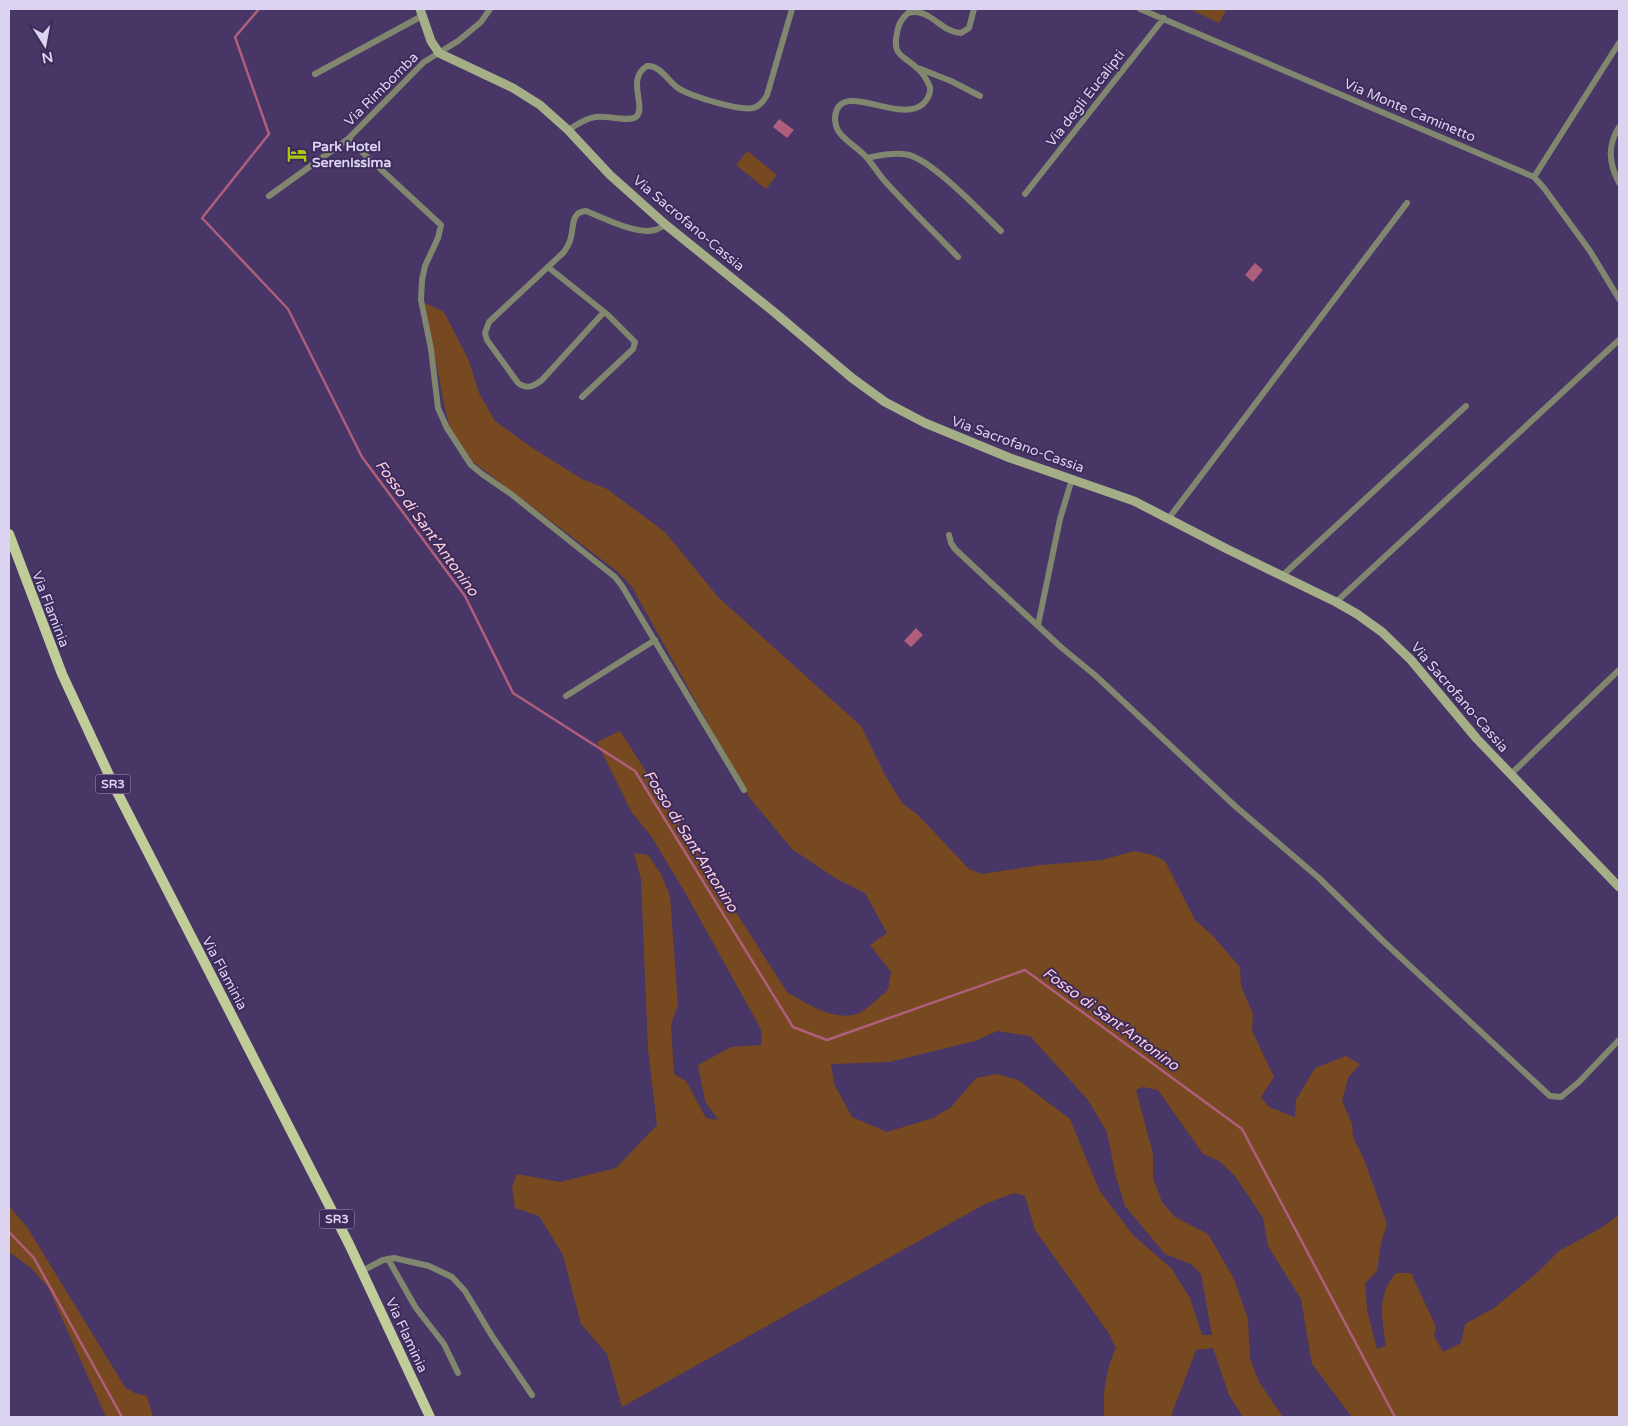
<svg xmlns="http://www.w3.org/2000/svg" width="1628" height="1426" viewBox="0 0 1628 1426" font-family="'Varela Round',sans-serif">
<rect width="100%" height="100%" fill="#473666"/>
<path fill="#774921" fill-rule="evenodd" d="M 1190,9 L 1227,9 L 1219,23 Z
M 747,151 L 777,175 L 766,189 L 736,165 Z
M 425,303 L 444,312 L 469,361 L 479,393 L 495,421 L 531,447 L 582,479 L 607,489 L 665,532 L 718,597 L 861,726 L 885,775 L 902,803 L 918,815 L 969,869 L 982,874 L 1041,865 L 1102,860 L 1134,851 L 1153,855 L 1165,861 L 1195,920 L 1212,935 L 1240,967 L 1241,986 L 1253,1014 L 1252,1031 L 1274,1077 L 1261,1097 L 1269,1107 L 1295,1117 L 1296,1100 L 1315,1068 L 1346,1056 L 1360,1064 L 1348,1078 L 1342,1101 L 1352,1124 L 1353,1137 L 1365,1162 L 1387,1224 L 1381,1243 L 1377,1271 L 1365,1283 L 1367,1310 L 1377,1349 L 1386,1346 C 1382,1318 1376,1296 1396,1273 L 1411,1273 L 1436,1327 L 1434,1336 L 1443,1352 L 1461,1343 L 1465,1324 L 1494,1308 L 1538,1272 L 1559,1251 L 1601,1228 L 1619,1215 L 1619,1417 L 1352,1417 L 1312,1364 L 1301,1299 L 1268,1246 L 1263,1218 L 1235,1176 L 1219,1161 L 1203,1154 L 1158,1090 L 1143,1087 L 1136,1090 L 1153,1154 L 1153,1178 L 1162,1202 L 1175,1217 L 1208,1234 L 1234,1279 L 1248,1319 L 1250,1359 L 1259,1382 L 1283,1417 L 1243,1417 L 1229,1395 L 1213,1348 L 1196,1350 L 1172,1413 L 1173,1417 L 1104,1417 C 1103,1391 1105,1372 1116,1348 L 1108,1332 L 1035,1230 L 1025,1196 L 1014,1193 L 985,1204 L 622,1407 L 607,1354 L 581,1324 L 563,1255 L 539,1216 L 515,1208 L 512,1187 L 517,1174 L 560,1182 L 616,1168 L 657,1125 L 648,1049 L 641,879 L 634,853 L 648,855 L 661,874 L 670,896 L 678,1005 L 671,1024 L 674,1074 L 686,1081 L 706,1118 L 718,1120 L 705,1101 L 698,1065 L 731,1047 L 761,1045 L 762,1031 L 686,894 L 651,836 L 631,811 L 597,742 L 620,731 L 787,992 C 808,1004 832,1021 857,1014 C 866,1011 880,996 888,990 L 891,972 L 870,945 L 887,933 L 865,893 L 835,878 L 792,849 L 749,797 L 632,587 L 618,572 L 472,461 L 450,428 L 444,404 ZM 997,1031 L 1030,1036 L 1088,1100 L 1107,1132 L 1116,1177 L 1125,1206 L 1165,1254 L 1191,1264 L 1201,1274 L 1212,1335 L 1202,1335 L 1190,1298 L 1171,1268 L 1133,1235 L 1099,1190 L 1070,1119 L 1018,1080 L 997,1074 L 976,1078 L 951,1107 L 933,1118 L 887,1132 L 852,1117 L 834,1084 L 831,1064 L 889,1062 L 975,1041 Z
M 9,1206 L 27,1227 L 125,1387 L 135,1393 L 147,1396 L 153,1417 L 106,1417 L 48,1287 L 32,1269 L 9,1252 Z"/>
<path fill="#af5e7b" d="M 779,119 L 794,130 L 787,138 L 773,127 Z
M 1255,263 L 1263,270 L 1253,282 L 1245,275 Z
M 916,628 L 923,635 L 911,647 L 904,641 Z"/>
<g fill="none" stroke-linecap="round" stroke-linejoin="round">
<path stroke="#af5e7b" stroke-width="2.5" d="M 259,9 L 235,37 L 269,134 L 202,218 L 288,309 L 362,457 L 465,596 L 513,693 L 635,771 L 793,1027 L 827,1040 L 1025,970 L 1242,1129 L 1395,1417
M 9,1232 L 34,1258 L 122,1417"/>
<path stroke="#81876f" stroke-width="6" d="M 1140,9 L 1534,177 L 1544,188 L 1590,251 L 1619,299
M 918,68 L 951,81 L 980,96
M 315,74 L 422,16
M 1619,127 C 1607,146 1609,163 1619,183
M 568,130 C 577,125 585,118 596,117 C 606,115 631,123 637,116 C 646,105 626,79 647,66 C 660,65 668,81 678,88 C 690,96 739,111 753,108 C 760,106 764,101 767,95 L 792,9
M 348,139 L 441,225 L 438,238 L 425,266 L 422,280 L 421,300 L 431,349 L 438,408 L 447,428 L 471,465 L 482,474 L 511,494 L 615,577 L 622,586 L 744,790
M 867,158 C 881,155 895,152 909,155 C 934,162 981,212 1001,231
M 1534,177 L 1619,43
M 1025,194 L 1164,18
M 269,196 L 348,139 L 424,62 L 458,41 L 481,22 L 490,9
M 958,257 C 933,231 907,206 883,179 C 878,173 873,165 867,158 C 859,148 846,142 839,132 C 836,128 835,122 835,117 C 839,78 899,125 923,104 C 928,99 931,94 930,87 C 927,80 923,73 917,68 C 903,55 892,56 897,33 C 898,25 902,18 908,13 C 930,7 940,32 961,33 L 969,28 L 974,9
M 548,267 L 608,315 L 635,342 L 633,349 L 582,397
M 604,312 L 542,380 C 534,386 527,390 518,383 L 487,340 L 485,333 L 489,322 L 564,252 C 567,247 570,243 571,237 C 574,225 571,212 586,211 C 604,218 636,235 655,230 C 659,229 662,226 666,225
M 1169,518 L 1407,203
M 949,535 L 951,543 L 955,549 L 987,579 L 1062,648 L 1096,676 L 1235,806 L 1319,878 L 1383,941 L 1550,1096 L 1561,1097 L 1579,1082 L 1619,1040
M 1283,575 L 1466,406
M 1336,602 L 1619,340
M 1038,625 L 1060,519 L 1072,479
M 566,696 L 655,640
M 1511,774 L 1619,670
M 388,1259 L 416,1308 L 444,1344 L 458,1373
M 362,1271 L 383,1260 L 394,1258 L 429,1266 L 452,1277 L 465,1291 L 492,1336 L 532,1395"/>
<path stroke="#a5af87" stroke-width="9" d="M 420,9 L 431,41 L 439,53 L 513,88 L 540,105 L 568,130 L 610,175 L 666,225 L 774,312 L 852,378 L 885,402 L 925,423 L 1010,458 L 1134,501 L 1227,549 L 1336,602 L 1357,614 L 1382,632 L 1411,660 L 1477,739 L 1619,887"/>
<path stroke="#c1cd99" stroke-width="10" d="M 9,534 L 62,674 L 115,788 L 349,1244 L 430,1417"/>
</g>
<defs>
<symbol id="hotel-bare" viewBox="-9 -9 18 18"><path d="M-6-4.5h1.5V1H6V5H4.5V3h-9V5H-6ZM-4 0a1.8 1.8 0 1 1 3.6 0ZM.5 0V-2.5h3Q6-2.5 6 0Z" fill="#adc610" stroke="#3c2b5b" stroke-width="2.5" paint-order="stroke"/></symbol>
</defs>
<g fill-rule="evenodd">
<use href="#hotel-bare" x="283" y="140" width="28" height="28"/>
</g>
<g text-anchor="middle" stroke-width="4" stroke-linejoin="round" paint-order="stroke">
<g fill="#3c2b5b" stroke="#aba1c3" stroke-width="1">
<rect x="95.5" y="774.5" width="35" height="19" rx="4"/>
<rect x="319.5" y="1209.5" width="35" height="19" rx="4"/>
</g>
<g font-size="12" font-weight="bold" fill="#dbd3f0">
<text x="113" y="788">SR3</text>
<text x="337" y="1223">SR3</text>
</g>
<g font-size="14" fill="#dbd3f0" stroke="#3c2b5b">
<text transform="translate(381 89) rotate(-45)" y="5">Via Rimbomba</text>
<text transform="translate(1085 98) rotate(-52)" y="5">Via degli Eucalipti</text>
<text transform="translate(1410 110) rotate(23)" y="5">Via Monte Caminetto</text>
<text transform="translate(689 223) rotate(40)" y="5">Via Sacrofano-Cassia</text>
<text transform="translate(1018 444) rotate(20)" y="5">Via Sacrofano-Cassia</text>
<text transform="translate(51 609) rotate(69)" y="5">Via Flaminia</text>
<text transform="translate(1460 697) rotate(49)" y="5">Via Sacrofano-Cassia</text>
<text transform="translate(225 973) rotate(62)" y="5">Via Flaminia</text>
<text transform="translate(407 1335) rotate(65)" y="5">Via Flaminia</text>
</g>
<g font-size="14" font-weight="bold" fill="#dbd3f0" stroke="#3c2b5b" text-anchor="start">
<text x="312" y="151">Park Hotel<tspan x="312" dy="16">Serenissima</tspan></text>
</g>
<g font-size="15" font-style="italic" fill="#fecedc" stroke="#3c2b5b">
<text transform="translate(427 528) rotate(54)" y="5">Fosso di Sant'Antonino</text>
<text transform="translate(691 841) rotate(58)" y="5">Fosso di Sant'Antonino</text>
<text transform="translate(1111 1019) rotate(36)" y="5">Fosso di Sant'Antonino</text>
</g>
</g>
<rect width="1628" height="1426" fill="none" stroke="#dbd3f0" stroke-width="20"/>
<g transform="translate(45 45) rotate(169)" stroke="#3c2b5b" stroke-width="4" paint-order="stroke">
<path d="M0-4L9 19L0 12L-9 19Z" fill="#dbd3f0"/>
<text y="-8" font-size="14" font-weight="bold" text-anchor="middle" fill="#dbd3f0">N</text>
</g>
</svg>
